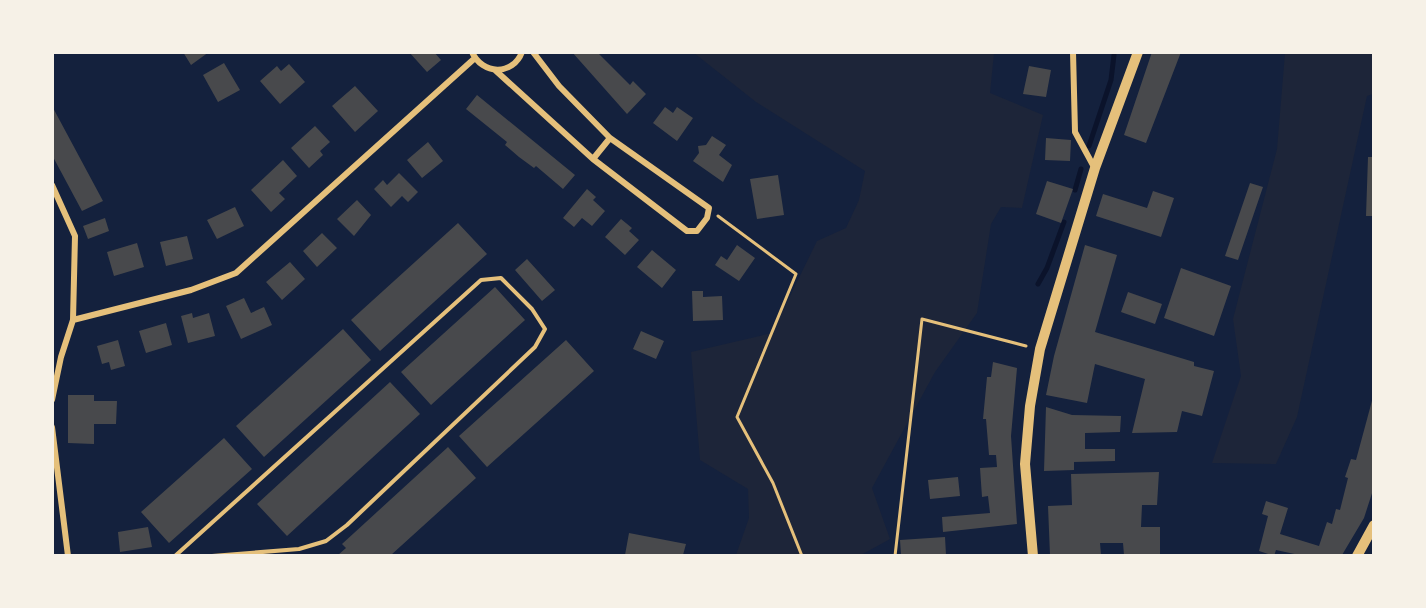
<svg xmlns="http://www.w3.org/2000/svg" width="1426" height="608" viewBox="0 0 1426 608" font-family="'IBM Plex Sans',sans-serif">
<rect width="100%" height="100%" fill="#14213d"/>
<path fill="#1d2539" d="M 694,53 L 994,53 L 990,93 L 1043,115 L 1022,208 L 1001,207 L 991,224 L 977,313 L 935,372 L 872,488 L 890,539 L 861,555 L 736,555 L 749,518 L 748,489 L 700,460 L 691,352 L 772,333 L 817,241 L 846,228 L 859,200 L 865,171 L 756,102 Z
M 1285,53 L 1373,53 L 1373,94 L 1367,96 L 1297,417 L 1276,464 L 1212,463 L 1241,376 L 1233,319 L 1277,149 Z"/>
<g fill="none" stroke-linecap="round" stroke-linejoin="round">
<path stroke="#0b132b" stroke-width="5" d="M 1089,146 L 1111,80 L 1114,55
M 1075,190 L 1081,169
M 1038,284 L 1047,268 L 1064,222"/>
</g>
<path fill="#48494c" d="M 183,52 L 209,52 L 191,65 Z
M 409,52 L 434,52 L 441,60 L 427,72 Z
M 572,52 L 597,52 L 630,85 L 633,81 L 646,94 L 627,114 Z
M 1152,52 L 1181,52 L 1146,143 L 1124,135 Z
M 224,63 L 240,90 L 218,102 L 203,75 Z
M 289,64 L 305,82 L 280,104 L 260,81 L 277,66 L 281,71 Z
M 1029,66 L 1051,70 L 1046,97 L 1023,94 Z
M 355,86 L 378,111 L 355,132 L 332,106 Z
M 477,95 L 575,175 L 563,189 L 536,166 L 534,168 L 519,157 L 505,145 L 507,142 L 466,109 Z
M 52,106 L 103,201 L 82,211 L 52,155 Z
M 665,107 L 673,113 L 677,107 L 693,118 L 677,141 L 653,123 Z
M 315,126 L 330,142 L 320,151 L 323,155 L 309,168 L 291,148 Z
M 712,136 L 726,145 L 719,155 L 732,165 L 723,182 L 693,161 L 699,153 L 698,146 L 706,145 Z
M 1046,138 L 1071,140 L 1070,161 L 1045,160 Z
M 428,142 L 443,161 L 422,178 L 407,160 Z
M 1368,157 L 1374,157 L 1374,216 L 1366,216 Z
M 283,160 L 297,176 L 279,193 L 285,199 L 271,212 L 251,190 Z
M 399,173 L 418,192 L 408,202 L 402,196 L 391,207 L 374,189 L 383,180 L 387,185 Z
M 778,175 L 784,215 L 757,219 L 750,179 Z
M 1047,181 L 1073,189 L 1061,223 L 1036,214 Z
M 1250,183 L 1263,187 L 1238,260 L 1225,256 Z
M 587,189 L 596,197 L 593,200 L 605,211 L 592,226 L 582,218 L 574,227 L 563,218 Z
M 1153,191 L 1174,198 L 1161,237 L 1096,216 L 1103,194 L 1147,208 Z
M 357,200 L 371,215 L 354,236 L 337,219 Z
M 235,207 L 244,226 L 217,239 L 207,220 Z
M 105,218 L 109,231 L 88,239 L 83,226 Z
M 621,219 L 632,228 L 629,231 L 639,240 L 625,255 L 605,237 Z
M 458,223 L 487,254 L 380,351 L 351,320 Z
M 322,233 L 337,248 L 317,267 L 303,251 Z
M 187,236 L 193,259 L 166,266 L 160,242 Z
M 137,243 L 144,267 L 114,276 L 107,252 Z
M 737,245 L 755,258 L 739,281 L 715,265 L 721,256 L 727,260 Z
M 1085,245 L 1117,255 L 1095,332 L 1194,362 L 1194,366 L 1214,371 L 1202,416 L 1182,411 L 1177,432 L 1132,433 L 1145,379 L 1095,364 L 1087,403 L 1046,395 L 1054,356 Z
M 652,250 L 676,270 L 662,288 L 637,267 Z
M 527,259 L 555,290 L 542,301 L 515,270 Z
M 290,262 L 305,279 L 282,300 L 266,282 Z
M 1181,268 L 1231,286 L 1214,336 L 1164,318 Z
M 495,287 L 525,320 L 431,405 L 401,372 Z
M 692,291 L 703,291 L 703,297 L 722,296 L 723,320 L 693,321 Z
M 1128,292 L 1162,304 L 1155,324 L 1121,312 Z
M 244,298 L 251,313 L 264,307 L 272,325 L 241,339 L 226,306 Z
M 192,313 L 193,318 L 209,313 L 215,336 L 188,343 L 181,316 Z
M 166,323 L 172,345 L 146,353 L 139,331 Z
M 343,329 L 371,360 L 264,457 L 236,426 Z
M 641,331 L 664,341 L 656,359 L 633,349 Z
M 118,340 L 125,366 L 111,370 L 109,362 L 102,364 L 97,346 Z
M 566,340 L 594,371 L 487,467 L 459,436 Z
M 993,362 L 1017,368 L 1011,436 L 1017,524 L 943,532 L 942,517 L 990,513 L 988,496 L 982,497 L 980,468 L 997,467 L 996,455 L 989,455 L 986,419 L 983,419 L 987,377 L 991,377 Z
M 390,382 L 420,414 L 287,536 L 257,504 Z
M 68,395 L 94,395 L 94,401 L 117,401 L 116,424 L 94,424 L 94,444 L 68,443 Z
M 1373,397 L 1374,487 L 1364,518 L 1342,555 L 1299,555 L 1276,550 L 1274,556 L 1259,551 L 1268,516 L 1262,514 L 1266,501 L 1288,508 L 1280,534 L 1319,546 L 1327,522 L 1332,524 L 1336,509 L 1340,510 L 1348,478 L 1345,477 L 1351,459 L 1356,460 Z
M 1046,407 L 1072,415 L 1121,416 L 1120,432 L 1085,433 L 1085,449 L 1115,449 L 1115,461 L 1074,462 L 1074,470 L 1044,471 Z
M 224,438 L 252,469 L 169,543 L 141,512 Z
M 448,447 L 476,478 L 391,555 L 338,555 L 346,548 L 342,544 Z
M 1159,472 L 1157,505 L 1142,505 L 1141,527 L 1160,527 L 1160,555 L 1124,555 L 1123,543 L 1100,543 L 1101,555 L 1050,555 L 1048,506 L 1072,505 L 1071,474 Z
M 958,477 L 960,496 L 930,499 L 928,480 Z
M 148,527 L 152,547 L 120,552 L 118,532 Z
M 629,533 L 686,544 L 683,555 L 625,555 Z
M 945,537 L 946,555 L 901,555 L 900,540 Z"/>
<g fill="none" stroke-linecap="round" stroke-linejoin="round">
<path stroke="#e5c07b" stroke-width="3" d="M 718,216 L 796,274 L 737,417 L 773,483 L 802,556
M 895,556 L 922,319 L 1026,346"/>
<path stroke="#e5c07b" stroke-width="4" d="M 175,556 L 481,280 L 501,278 L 532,309 L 545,329 L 535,347 L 347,525 L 326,541 L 299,549 L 212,556"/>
<path stroke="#e5c07b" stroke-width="6" d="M 472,52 C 482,75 513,76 522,52
M 1073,52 L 1075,132 L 1094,167
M 495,70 L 593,159 L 687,231 L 697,231 L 707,218 L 709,208 L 610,138 L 559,86 L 533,52
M 593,159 L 610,138
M 52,185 L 75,236 L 73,320 L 61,357 L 52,400
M 73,320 L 191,290 L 236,273 L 475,58
M 52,427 L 68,556"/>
<path stroke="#e5c07b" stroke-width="10" d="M 1357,556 L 1374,525"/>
<path stroke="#e5c07b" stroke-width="10" d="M 1033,556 L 1025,464 L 1030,406 L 1040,349 L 1095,168 L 1138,52"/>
</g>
<rect width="1426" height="608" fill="none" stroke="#f6f1e7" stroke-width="108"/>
</svg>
